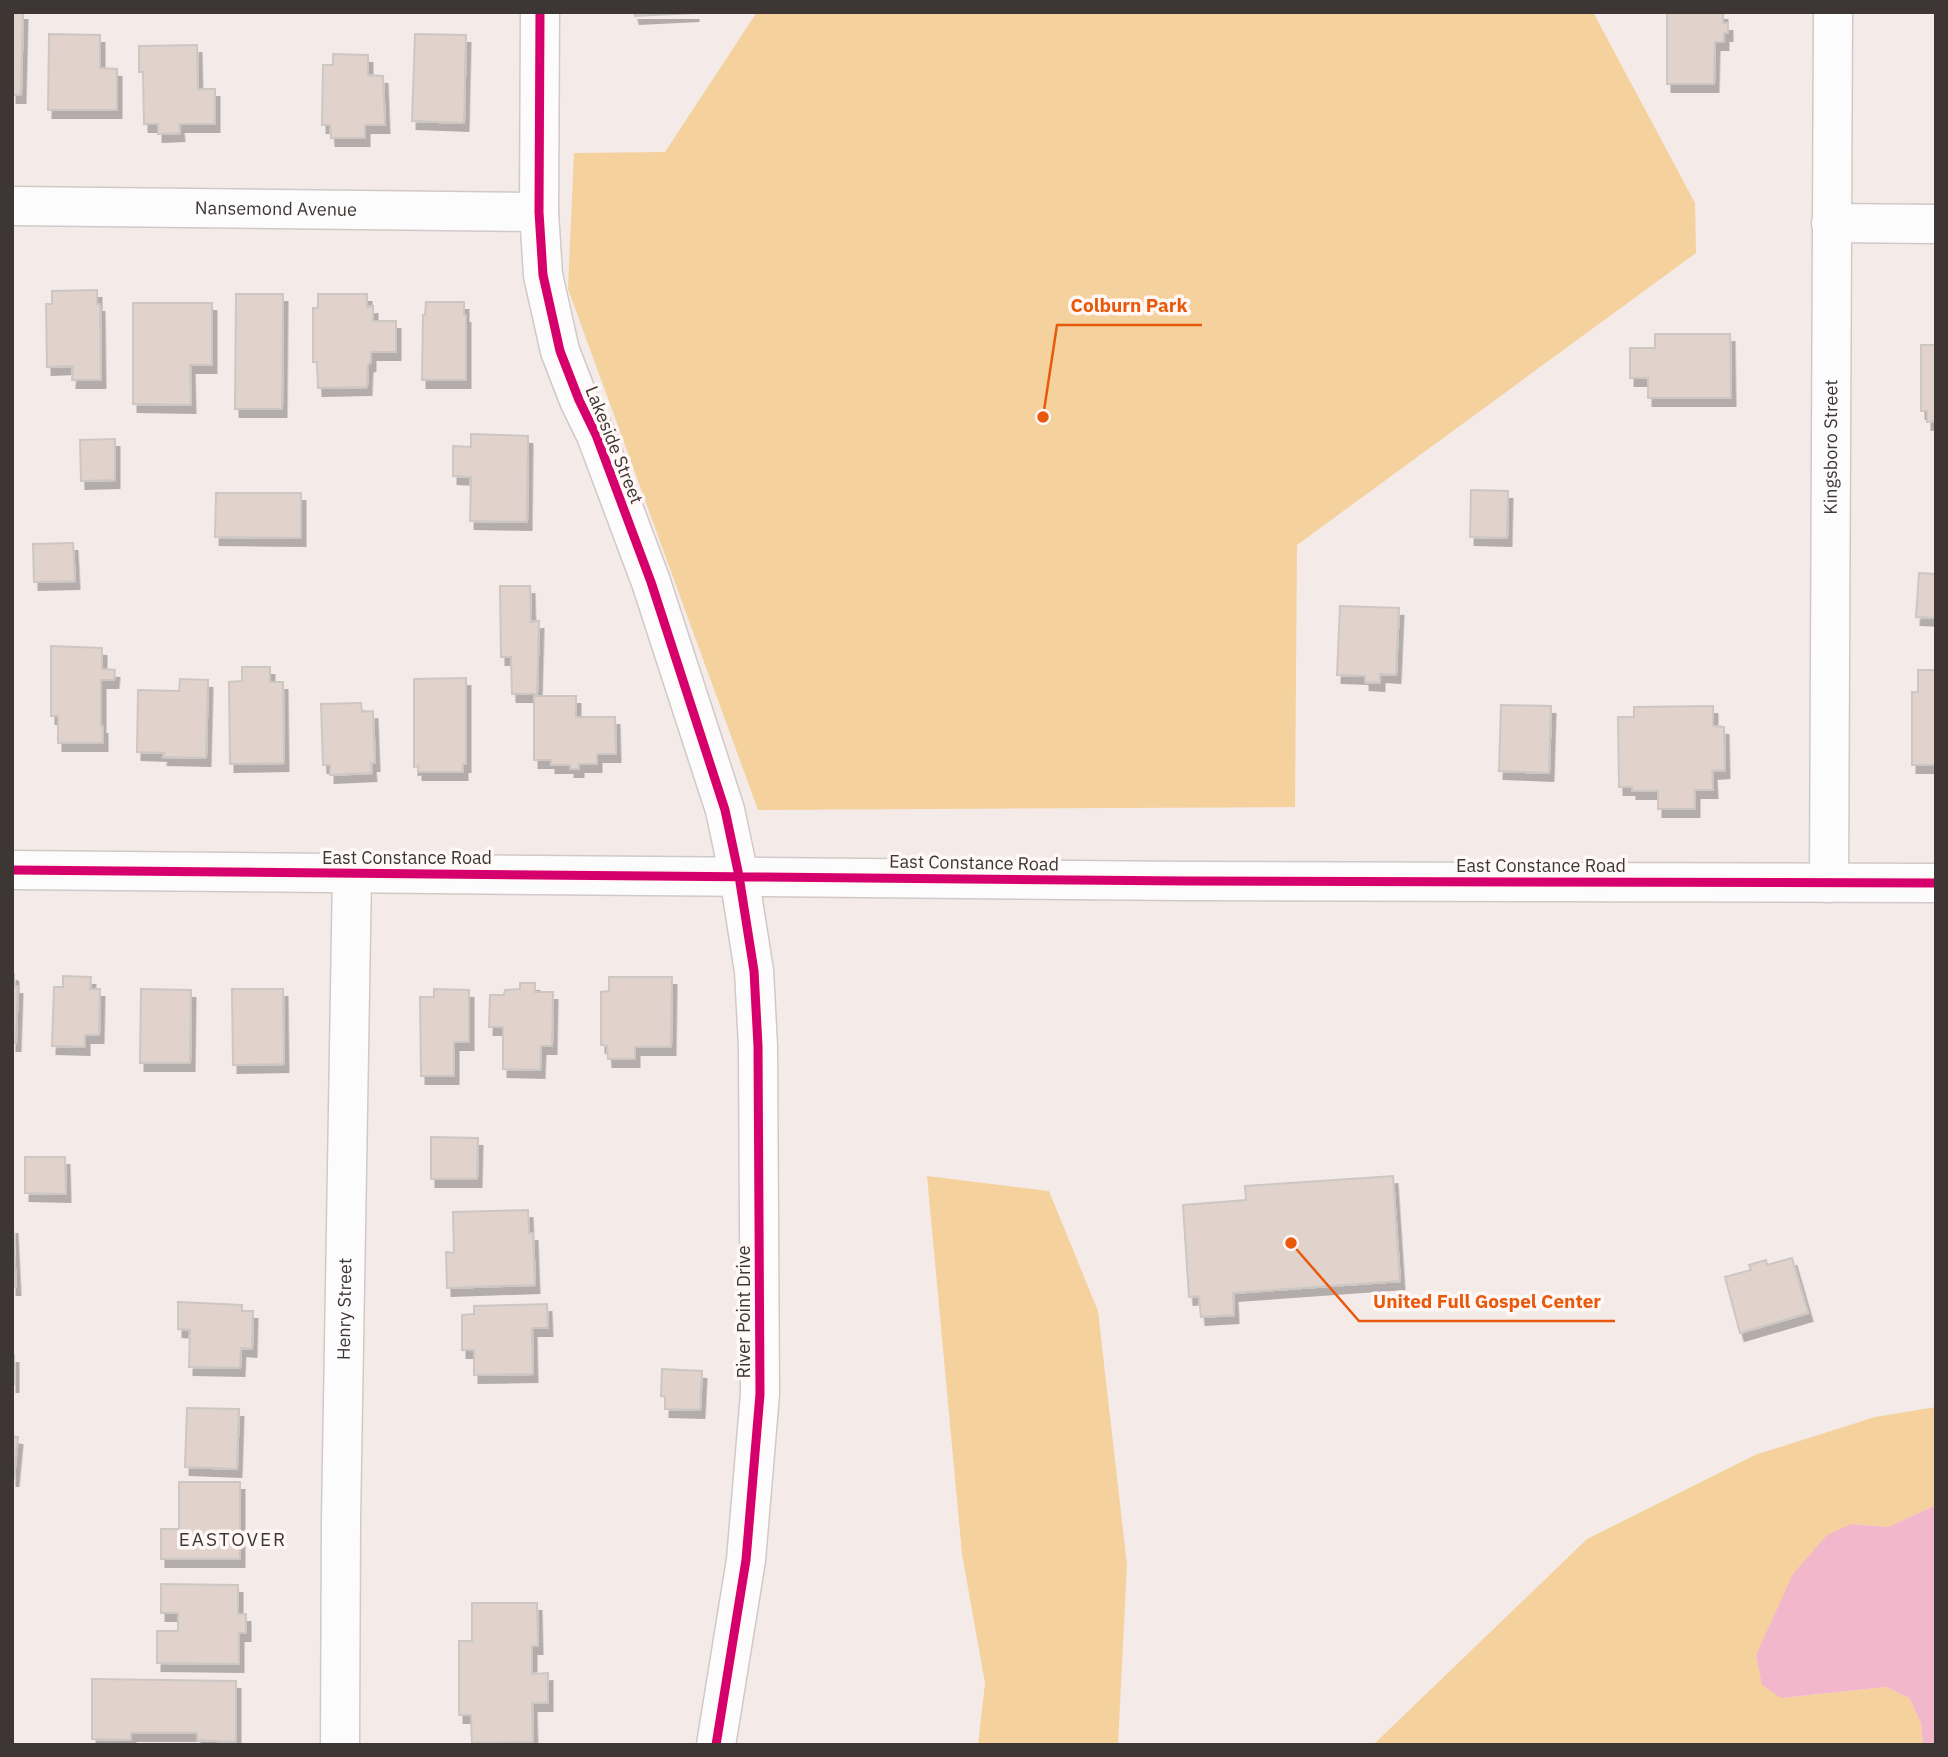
<svg xmlns="http://www.w3.org/2000/svg" width="1948" height="1757" viewBox="0 0 1948 1757" font-family="'IBM Plex Sans',sans-serif">
<defs>
<filter id="shadow"><feDropShadow dx="4.5" dy="8" stdDeviation="0" flood-color="#0004"/></filter>
</defs>
<rect width="100%" height="100%" fill="#f4ebe9"/>
<path fill="#f5d19d" d="M 757,12 L 1593,12 L 1695,203 L 1696,253 L 1297,545 L 1295,807 L 758,810 L 568,289 L 574,153 L 665,152 Z
M 927,1176 L 1049,1191 L 1098,1311 L 1127,1565 L 1118,1745 L 978,1745 L 985,1683 L 962,1554 Z
M 1936,1407 L 1936,1505 L 1888,1527 L 1851,1524 L 1781,1698 L 1886,1687 L 1909,1698 L 1921,1723 L 1923,1745 L 1373,1745 L 1587,1539 L 1755,1455 L 1875,1417 Z"/>
<path fill="#f3b7cb" d="M 1936,1505 L 1936,1745 L 1923,1745 L 1921,1723 L 1909,1698 L 1886,1687 L 1781,1698 L 1762,1685 L 1756,1655 L 1793,1574 L 1827,1535 L 1851,1524 L 1888,1527 Z"/>
<path fill="#e1d3cc" stroke="#cdc7c4" stroke-width="2" filter="url(#shadow)" d="M 12,12 L 23,12 L 21,95 L 12,95 Z
M 634,12 L 694,12 L 694,13 L 635,16 Z
M 1667,12 L 1723,12 L 1723,23 L 1728,23 L 1728,33 L 1724,33 L 1724,42 L 1715,42 L 1714,84 L 1667,84 Z
M 49,34 L 100,35 L 100,68 L 117,69 L 117,110 L 48,110 Z
M 415,34 L 466,35 L 464,123 L 412,121 Z
M 197,45 L 198,89 L 215,89 L 215,124 L 179,124 L 180,133 L 158,134 L 158,124 L 144,124 L 143,72 L 139,72 L 139,46 Z
M 333,54 L 368,55 L 368,75 L 383,76 L 385,125 L 365,125 L 365,138 L 331,138 L 330,125 L 322,125 L 323,65 L 333,65 Z
M 97,290 L 97,304 L 100,304 L 101,380 L 72,380 L 73,366 L 47,367 L 46,304 L 52,304 L 52,291 Z
M 236,294 L 283,294 L 282,409 L 235,409 Z
M 318,294 L 367,294 L 367,307 L 373,306 L 373,321 L 396,321 L 396,352 L 371,352 L 371,363 L 368,364 L 367,387 L 318,388 L 317,362 L 313,362 L 313,308 L 318,308 Z
M 426,302 L 464,302 L 464,315 L 466,315 L 466,380 L 422,380 L 423,315 L 425,315 Z
M 133,303 L 212,303 L 212,365 L 190,365 L 191,405 L 133,404 Z
M 1655,334 L 1730,334 L 1731,398 L 1648,398 L 1648,378 L 1630,378 L 1630,348 L 1655,348 Z
M 1921,345 L 1936,345 L 1936,421 L 1927,422 L 1927,411 L 1921,411 Z
M 471,434 L 528,436 L 527,522 L 470,521 L 471,477 L 453,476 L 453,446 L 471,447 Z
M 115,439 L 115,480 L 81,481 L 80,440 Z
M 1471,490 L 1508,491 L 1507,538 L 1470,537 Z
M 216,493 L 301,493 L 301,538 L 215,537 Z
M 73,543 L 75,581 L 34,582 L 33,544 Z
M 1919,573 L 1936,574 L 1936,618 L 1916,617 Z
M 500,586 L 530,586 L 531,622 L 539,621 L 537,694 L 512,694 L 511,657 L 501,657 Z
M 1340,606 L 1399,608 L 1396,675 L 1380,674 L 1380,683 L 1365,682 L 1365,676 L 1337,675 Z
M 51,646 L 102,648 L 102,669 L 115,670 L 114,680 L 101,680 L 101,726 L 103,726 L 103,743 L 58,743 L 58,716 L 51,716 Z
M 242,667 L 270,667 L 270,682 L 283,682 L 284,763 L 230,764 L 229,682 L 242,681 Z
M 1918,670 L 1936,670 L 1936,765 L 1912,765 L 1912,692 L 1918,692 Z
M 466,678 L 466,764 L 463,764 L 463,772 L 418,772 L 418,766 L 414,767 L 414,679 Z
M 180,679 L 208,680 L 206,758 L 163,757 L 164,753 L 137,752 L 138,690 L 179,691 Z
M 534,696 L 576,696 L 576,717 L 615,717 L 616,754 L 597,754 L 597,764 L 579,764 L 579,769 L 570,769 L 570,765 L 551,765 L 551,760 L 534,760 Z
M 361,703 L 362,712 L 373,711 L 375,763 L 371,763 L 372,773 L 330,775 L 330,765 L 323,765 L 321,704 Z
M 1501,705 L 1551,706 L 1549,773 L 1499,771 Z
M 1713,706 L 1713,726 L 1724,727 L 1725,770 L 1712,771 L 1713,790 L 1695,790 L 1695,809 L 1658,809 L 1658,791 L 1632,791 L 1632,787 L 1619,787 L 1618,717 L 1634,717 L 1634,707 Z
M 12,973 L 14,974 L 14,986 L 18,986 L 16,1043 L 12,1043 Z
M 63,976 L 91,977 L 90,989 L 100,989 L 99,1035 L 85,1035 L 85,1047 L 52,1046 L 54,987 L 63,987 Z
M 609,977 L 672,977 L 671,1047 L 635,1047 L 635,1059 L 608,1059 L 607,1046 L 601,1045 L 601,992 L 609,991 Z
M 520,983 L 535,983 L 535,992 L 553,992 L 552,1046 L 541,1046 L 540,1070 L 503,1069 L 503,1027 L 489,1027 L 490,995 L 504,995 L 505,990 L 520,989 Z
M 141,989 L 191,990 L 190,1063 L 140,1063 Z
M 232,989 L 283,989 L 284,1064 L 233,1065 Z
M 434,989 L 469,990 L 469,1042 L 454,1042 L 454,1076 L 421,1076 L 420,997 L 434,997 Z
M 431,1137 L 478,1138 L 477,1179 L 431,1179 Z
M 25,1157 L 65,1157 L 66,1194 L 25,1193 Z
M 1393,1176 L 1400,1281 L 1233,1293 L 1234,1315 L 1201,1317 L 1199,1296 L 1189,1297 L 1183,1205 L 1246,1200 L 1245,1186 Z
M 528,1210 L 529,1233 L 533,1233 L 535,1285 L 447,1288 L 446,1252 L 454,1253 L 453,1212 Z
M 12,1226 L 13,1226 L 16,1287 L 12,1287 Z
M 1792,1258 L 1808,1313 L 1740,1333 L 1725,1277 L 1751,1270 L 1749,1265 L 1766,1260 L 1767,1265 Z
M 178,1302 L 242,1305 L 242,1311 L 253,1311 L 252,1349 L 241,1348 L 240,1368 L 189,1367 L 190,1330 L 178,1329 Z
M 547,1304 L 548,1328 L 532,1328 L 533,1374 L 474,1375 L 474,1350 L 462,1350 L 462,1315 L 474,1314 L 474,1306 Z
M 12,1355 L 14,1355 L 14,1384 L 12,1384 Z
M 662,1369 L 702,1371 L 700,1410 L 665,1409 L 665,1397 L 661,1396 Z
M 187,1408 L 239,1409 L 237,1469 L 185,1467 Z
M 12,1436 L 18,1437 L 14,1478 L 12,1478 Z
M 179,1482 L 240,1482 L 240,1559 L 161,1559 L 161,1529 L 179,1529 Z
M 161,1584 L 238,1585 L 238,1614 L 246,1614 L 246,1633 L 239,1633 L 239,1664 L 157,1663 L 157,1631 L 178,1631 L 178,1613 L 161,1613 Z
M 472,1603 L 537,1603 L 538,1646 L 532,1646 L 532,1674 L 548,1673 L 548,1703 L 532,1703 L 533,1742 L 472,1743 L 471,1715 L 459,1715 L 459,1641 L 472,1641 Z
M 92,1679 L 236,1681 L 236,1742 L 197,1740 L 197,1733 L 131,1733 L 131,1740 L 92,1739 Z"/>
<g fill="none" stroke-linecap="round" stroke-linejoin="round">
<defs>
<g id="street">
<path d="M 540,12 L 539,212 L 543,275 L 560,351 L 579,400 L 596,435 L 651,582 L 725,810 L 739,876 L 754,971 L 758,1046 L 760,1394 L 746,1560 L 716,1745"/>
<path id="s1" d="M 12,206 L 539,212"/>
<path d="M 1831,223 L 1936,224"/>
<path id="s2" d="M 1829,883 L 1833,12"/>
<path id="s3" d="M 340,1745 L 341,1521 L 352,874"/>
</g>
<path id="primary" d="M 12,870 L 1185,881 L 1936,883"/>
</defs>
<use href="#street" stroke="#d0c9c7" stroke-width="41"/>
<use href="#primary" stroke="#d0c9c7" stroke-width="41"/>
<use href="#street" stroke="#fdfcfc" stroke-width="38"/>
<use href="#primary" stroke="#fdfcfc" stroke-width="38"/>
<defs>
<path id="cycleway" d="M 540,12 L 539,212 L 543,275 L 560,351 L 579,400 L 596,435 L 651,582 L 725,810 L 739,876 L 754,971 L 758,1046 L 760,1394 L 746,1560 L 716,1745
M 12,870 L 1185,881 L 1936,883"/>
</defs>
<use href="#cycleway" stroke="#fff8f6" stroke-width="13"/>
<use href="#cycleway" stroke="#d6006c" stroke-width="9"/>
</g>
<g text-anchor="middle" stroke-width="7" stroke-linejoin="round" paint-order="stroke">
<g font-size="18" fill="#3d3634" stroke="#fff8f6">
<text dy="6" stroke="none"><textPath href="#s1" startOffset="264">Nansemond Avenue</textPath></text>
<text transform="translate(614 445) rotate(68)" y="6">Lakeside Street</text>
<text dy="6" stroke="none"><textPath href="#s2" startOffset="436">Kingsboro Street</textPath></text>
<text x="407" y="864">East Constance Road</text>
<text transform="translate(974 863) rotate(1)" y="6">East Constance Road</text>
<text x="1541" y="872">East Constance Road</text>
<text dy="6" stroke="none"><textPath href="#s3" startOffset="436">Henry Street</textPath></text>
<text transform="translate(744 1312) rotate(-90)" y="6">River Point Drive</text>
</g>
<g font-size="19" letter-spacing="2" fill="#3d3634" stroke="#fff8f6">
<text x="233" y="1546">EASTOVER</text>
</g>
</g>
<path fill="none" stroke="#e8590c" stroke-width="2.5" d="M1043 417L1057 325H1202M1291 1243L1359 1321H1615"/>
<g fill="#e8590c" stroke="#fff8f6" stroke-width="2.5">
<circle cx="1043" cy="417" r="7"/>
<circle cx="1291" cy="1243" r="7"/>
</g>
<g font-size="19" text-anchor="middle" font-weight="bold" fill="#e8590c" stroke="#fff8f6" stroke-width="7" stroke-linejoin="round" paint-order="stroke">
<text x="1129" y="312">Colburn Park</text>
<text x="1487" y="1308">United Full Gospel Center</text>
</g>
<rect width="1948" height="1757" fill="none" stroke="#3d3634" stroke-width="28"/>
</svg>
